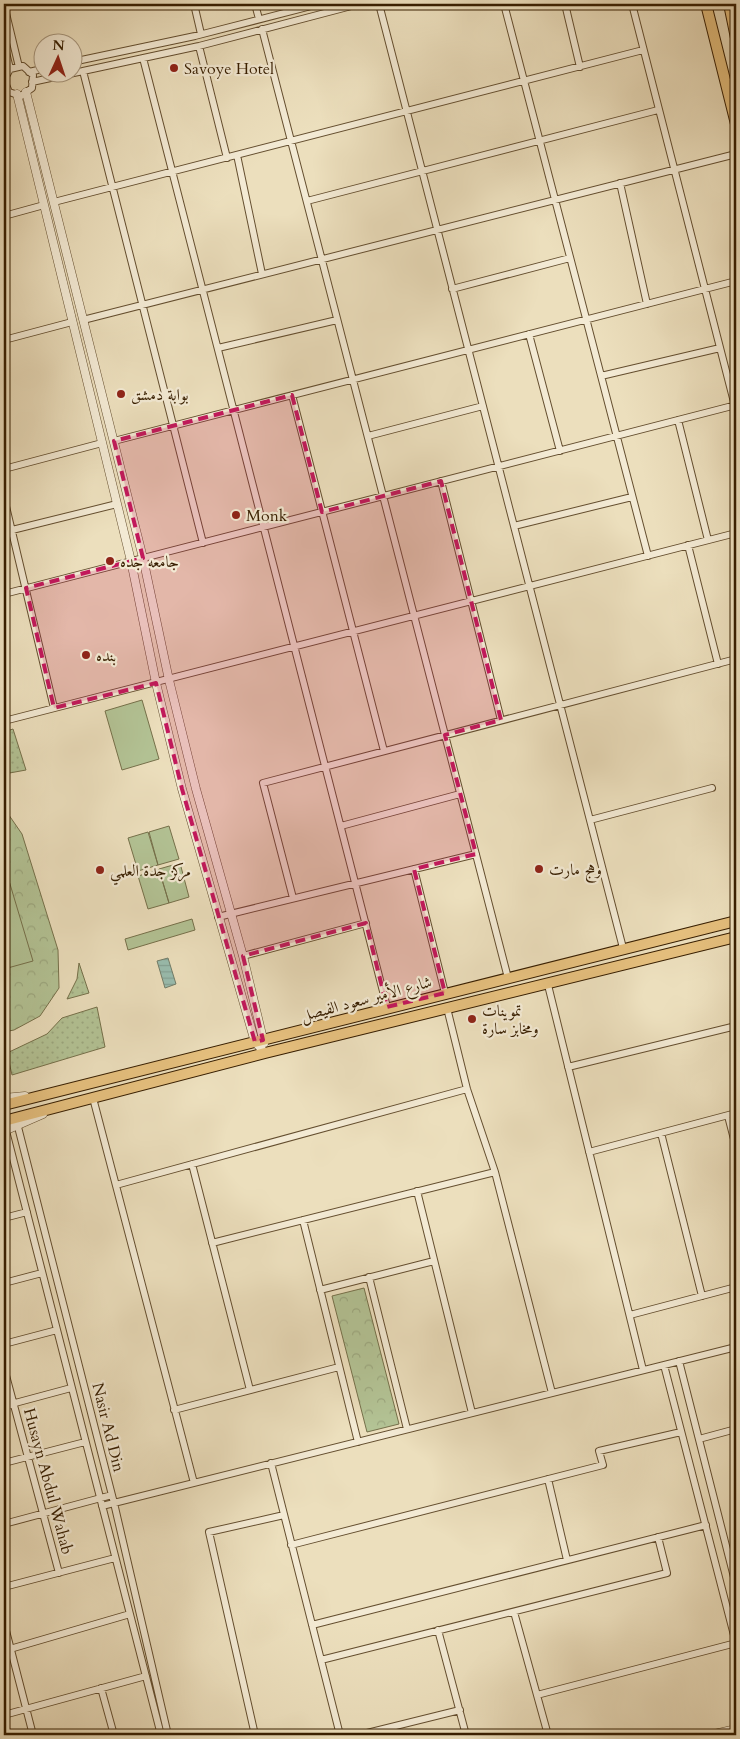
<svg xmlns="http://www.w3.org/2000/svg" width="740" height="1739" viewBox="0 0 740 1739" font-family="Cardo,Amiri,serif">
<defs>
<pattern id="grass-dots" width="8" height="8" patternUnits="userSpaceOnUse" patternTransform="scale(1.25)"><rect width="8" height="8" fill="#b3c395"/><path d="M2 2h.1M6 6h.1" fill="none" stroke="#9ba77f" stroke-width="1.8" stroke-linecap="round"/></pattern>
<pattern id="park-crowns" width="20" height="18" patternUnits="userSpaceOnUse" patternTransform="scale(1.25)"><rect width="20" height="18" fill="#b3c395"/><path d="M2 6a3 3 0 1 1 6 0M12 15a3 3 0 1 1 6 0" fill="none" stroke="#9ba77f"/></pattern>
<pattern id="water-rules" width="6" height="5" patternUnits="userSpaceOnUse" patternTransform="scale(1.25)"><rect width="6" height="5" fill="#99bdaf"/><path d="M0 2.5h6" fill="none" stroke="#84a295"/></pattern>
</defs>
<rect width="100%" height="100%" fill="#ecdfbd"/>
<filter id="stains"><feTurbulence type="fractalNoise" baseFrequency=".004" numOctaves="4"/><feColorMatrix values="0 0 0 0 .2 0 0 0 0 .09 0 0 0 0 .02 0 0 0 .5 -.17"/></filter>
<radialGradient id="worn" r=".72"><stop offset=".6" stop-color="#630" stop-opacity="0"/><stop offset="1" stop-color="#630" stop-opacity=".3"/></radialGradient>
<path fill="url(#grass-dots)" stroke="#75704a" d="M 13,729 L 26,770 L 4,774 L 4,732 Z
M 79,963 L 89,993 L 67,999 L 77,979 Z
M 97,1007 L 105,1047 L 12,1075 L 7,1053 L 47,1034 L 62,1018 Z"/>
<path fill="url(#park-crowns)" stroke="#75704a" d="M 4,808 L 22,834 L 58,950 L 59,988 L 40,1016 L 14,1030 L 4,1032 Z
M 364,1288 L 399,1424 L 367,1432 L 332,1296 Z"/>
<path fill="#b3c395" stroke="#75704a" d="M 142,700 L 159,759 L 122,770 L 105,711 Z
M 169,826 L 179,859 L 158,865 L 149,832 Z
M 148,832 L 158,865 L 138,871 L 128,838 Z
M 180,863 L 189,897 L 169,903 L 159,869 Z
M 4,864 L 33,961 L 4,969 Z
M 159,870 L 169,903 L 148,909 L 138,876 Z
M 192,919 L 195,930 L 128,950 L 125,939 Z"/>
<path fill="url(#water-rules)" stroke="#727d69" d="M 168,958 L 176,984 L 165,988 L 157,961 Z"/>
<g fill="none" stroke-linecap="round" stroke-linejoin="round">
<defs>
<path id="minor" d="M 194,4 L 201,34
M 255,4 L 259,19
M 379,4 L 623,948
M 504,4 L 648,556
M 565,4 L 580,67
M 632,4 L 736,410
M 4,5 L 19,67
M 262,29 L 508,978
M 4,44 L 10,69
M 199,46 L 227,158
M 143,58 L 387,1007
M 72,62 L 195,36 L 319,4
M 83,71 L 203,543
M 29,72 L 42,69
M 4,80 L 10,69 L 23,66 L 33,75 L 32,88 L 21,96 L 9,92 L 4,80
M 32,82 L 199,46 L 359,4
M 237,155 L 262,274
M 620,183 L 647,304
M 307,201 L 658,110
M 54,202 L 643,50
M 4,216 L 44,205
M 452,289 L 570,258
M 83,320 L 736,154
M 529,334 L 560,451
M 4,340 L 72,322
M 218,348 L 337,320
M 601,376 L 720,348
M 292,395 L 384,751
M 678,420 L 708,540
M 368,436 L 483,406
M 114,441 L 736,281
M 4,469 L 102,443
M 441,481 L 501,720
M 4,498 L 54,708
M 514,526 L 632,497
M 4,532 L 117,504
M 688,545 L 718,664
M 4,594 L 736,405
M 4,721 L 736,533
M 590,820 L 712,788
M 341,826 L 460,794
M 414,869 L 445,993
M 293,898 L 263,783 L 736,659
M 218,917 L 476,854
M 243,956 L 366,923
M 548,985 L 643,1370
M 447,1008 L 467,1089 L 495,1172 L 552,1393
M 568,1067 L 736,1026
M 93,1098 L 194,1483
M 728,1116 L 736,1147
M 18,1127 L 114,1503 L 168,1735
M 6,1131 L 161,1735
M 661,1133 L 702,1296
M 589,1152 L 736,1113
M 192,1164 L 250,1390
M 116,1185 L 467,1089
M 417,1191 L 472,1413
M 4,1218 L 27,1212
M 303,1220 L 358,1442
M 212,1243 L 495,1172
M 369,1277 L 407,1429
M 4,1283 L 42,1273
M 320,1290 L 434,1261
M 630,1315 L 736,1287
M 4,1344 L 57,1330
M 679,1361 L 736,1585
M 664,1365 L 736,1643
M 4,1368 L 59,1573
M 4,1406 L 71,1388
M 174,1410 L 339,1367
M 699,1439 L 736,1429
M 4,1463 L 85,1442
M 271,1463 L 340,1735
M 548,1479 L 567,1560
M 102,1506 L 736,1347
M 4,1524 L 112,1495
M 291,1545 L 603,1465 L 599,1451 L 681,1432
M 4,1587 L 115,1558
M 514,1612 L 548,1735
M 4,1623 L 33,1735
M 312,1625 L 706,1525
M 438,1630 L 466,1735
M 10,1649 L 130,1614
M 321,1660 L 667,1573 L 658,1537
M 101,1688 L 114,1735
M 537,1695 L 736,1643
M 4,1715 L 146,1676
M 255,1735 L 209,1532 L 284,1515
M 359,1735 L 460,1710"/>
<path id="tertiary" d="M 26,92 L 143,558 L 169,680 L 196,789 L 243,956 L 264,1043
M 17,94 L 131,561 L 156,683 L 182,789 L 255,1042 L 265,1053
M 4,1098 L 25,1096
M 4,1131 L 43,1114
M 710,1735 L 736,1729"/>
<path id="primary" d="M 706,4 L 736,124
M 4,1105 L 736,921
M 4,1121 L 265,1053 L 736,937"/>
<path id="trunk" d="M 729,4 L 736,38"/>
</defs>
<use href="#minor" stroke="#644e2f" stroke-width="8"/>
<use href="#tertiary" stroke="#644e2f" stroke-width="9"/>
<use href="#primary" stroke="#371e00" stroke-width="12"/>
<use href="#trunk" stroke="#371e00" stroke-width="12"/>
<use href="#minor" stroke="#f3ead4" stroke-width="6"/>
<use href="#tertiary" stroke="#f3ead4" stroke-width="8"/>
<use href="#primary" stroke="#e6c07e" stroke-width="10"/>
<use href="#trunk" stroke="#e6c07e" stroke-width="10"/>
</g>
<path fill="#c2185b" fill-opacity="0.2" stroke="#c2185b" stroke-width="4" stroke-dasharray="10 6" stroke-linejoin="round" d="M 292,395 L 322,512 L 441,481 L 501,720 L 445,735 L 476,854 L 414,869 L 445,993 L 387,1007 L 366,923 L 243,956 L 263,1040 L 255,1042 L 182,789 L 156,683 L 54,708 L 26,588 L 143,558 L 114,441 Z"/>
<g fill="#8f2418" stroke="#f3ead4" stroke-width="2">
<circle cx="174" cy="68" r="5"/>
<circle cx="121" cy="394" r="5"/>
<circle cx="236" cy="515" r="5"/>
<circle cx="110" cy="561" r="5"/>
<circle cx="86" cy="655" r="5"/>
<circle cx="539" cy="869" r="5"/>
<circle cx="100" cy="870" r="5"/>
<circle cx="472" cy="1019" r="5"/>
</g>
<g text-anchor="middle" stroke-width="4.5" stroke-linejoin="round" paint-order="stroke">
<g font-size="16" fill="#371e00" stroke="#f3ead4" text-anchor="start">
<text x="184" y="74">Savoye Hotel</text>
<text x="131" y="400">بوابة دمشق</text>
<text x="246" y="521">Monk</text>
<text x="120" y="567">جامعه جده</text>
<text x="96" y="661">بنده</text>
<text x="549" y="875">وهج مارت</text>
<text x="110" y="876">مركز جدة العلمي</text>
<text x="482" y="1016">تموينات<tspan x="482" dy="18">ومخابز سارة</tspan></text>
</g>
<g font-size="16" fill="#371e00" stroke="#f3ead4">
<text transform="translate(366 998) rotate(-15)" y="6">شارع الأمير سعود الفيصل</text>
<text transform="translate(109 1427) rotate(76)" y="6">Nasir Ad Din</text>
<text transform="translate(49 1481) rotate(75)" y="6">Husayn Abdul Wahab</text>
</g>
</g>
<rect width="740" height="1739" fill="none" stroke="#ecdfbd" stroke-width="20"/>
<rect x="5" y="5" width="730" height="1729" fill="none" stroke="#371e00" stroke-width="2.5"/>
<rect x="10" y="10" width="720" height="1719" fill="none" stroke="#371e00"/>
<g transform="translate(58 58) rotate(3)"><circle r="24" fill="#f3ead4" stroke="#a8987f"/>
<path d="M0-4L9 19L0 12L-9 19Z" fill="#8f2418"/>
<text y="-8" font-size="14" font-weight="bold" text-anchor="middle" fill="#371e00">N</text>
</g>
<rect width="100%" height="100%" filter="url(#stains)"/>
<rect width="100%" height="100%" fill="url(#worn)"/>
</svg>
